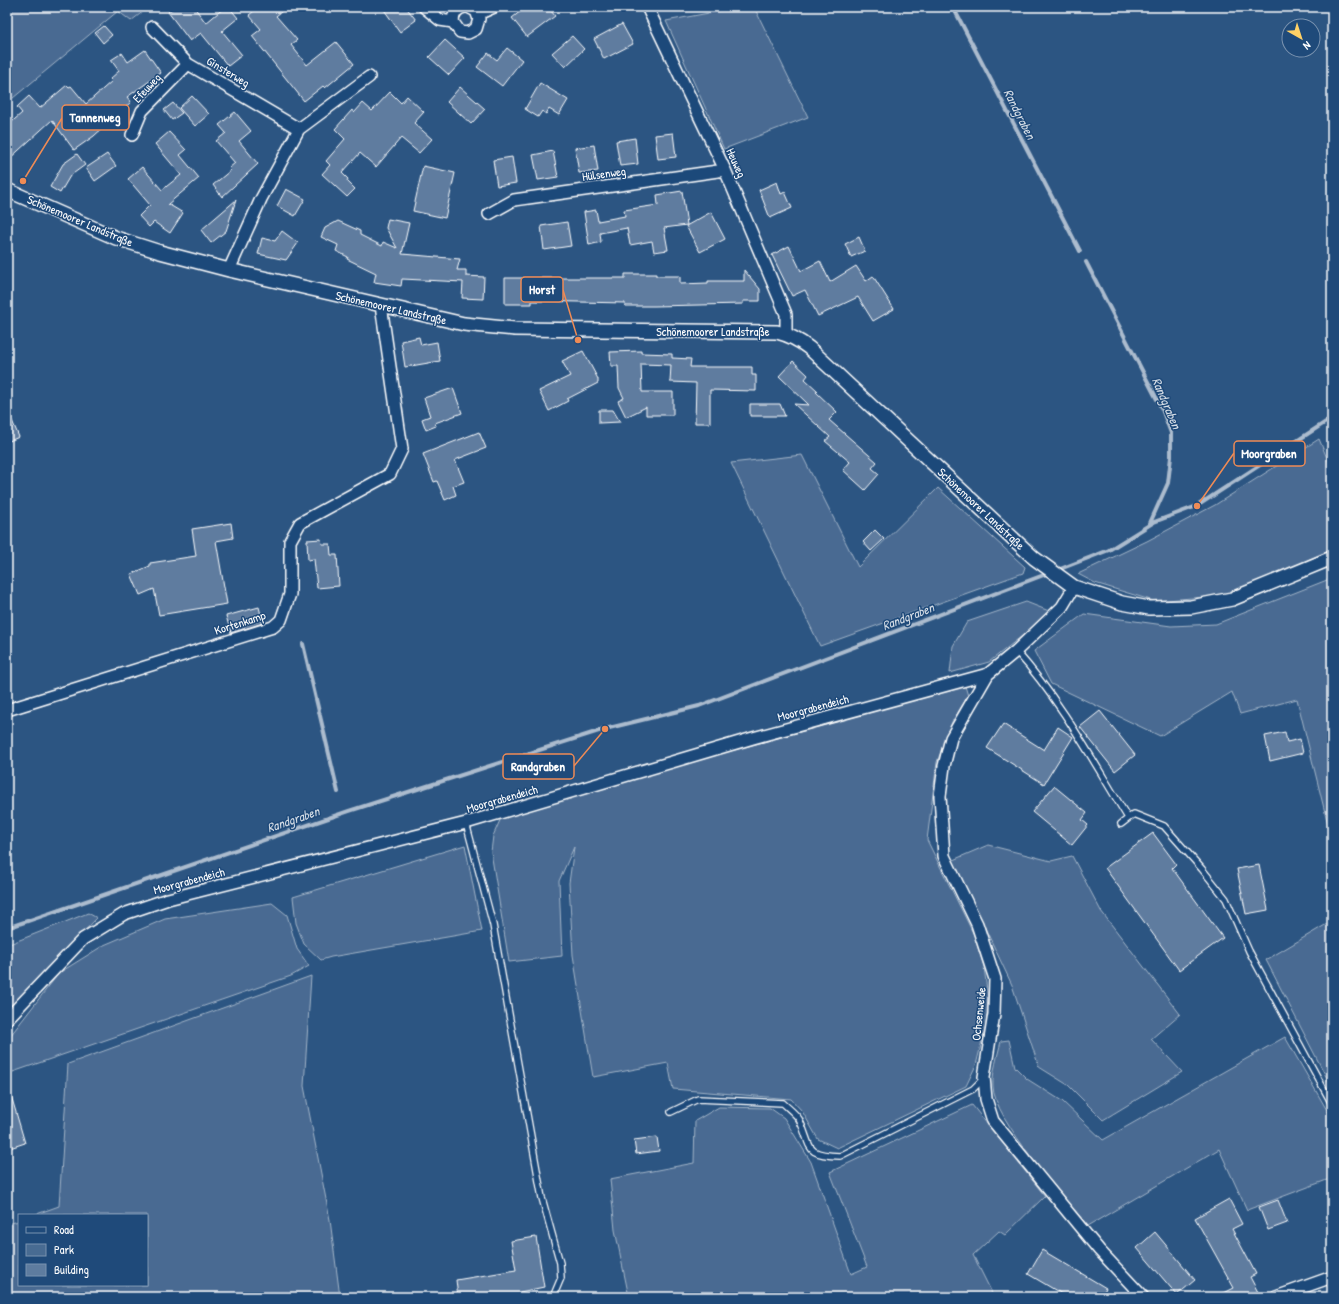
<svg xmlns="http://www.w3.org/2000/svg" width="1339" height="1304" viewBox="0 0 1339 1304" font-family="'Patrick Hand',sans-serif">
<rect width="100%" height="100%" fill="#2c5582"/>
<filter id="ink" filterUnits="userSpaceOnUse"><feTurbulence type="fractalNoise" baseFrequency=".025" numOctaves="2"/><feDisplacementMap in="SourceGraphic" scale="8" xChannelSelector="R" yChannelSelector="G"/><feConvolveMatrix kernelMatrix="1 2 1 2 8 2 1 2 1" color-interpolation-filters="sRGB"/></filter>
<g filter="url(#ink)">
<path fill="#486b92" stroke="#a4b5c8" d="M 7,7 L 149,7 L 131,21 L 118,11 L 7,103 Z
M 741,7 L 754,7 L 808,117 L 724,149 L 666,21 Z
M 1319,439 L 1332,470 L 1332,549 L 1230,595 L 1154,601 L 1095,583 L 1078,574 L 1147,541 L 1215,505 Z
M 802,455 L 858,567 L 938,488 L 1025,567 L 1023,573 L 820,646 L 731,463 Z
M 1332,578 L 1332,841 L 1297,699 L 1240,714 L 1232,692 L 1160,736 L 1051,684 L 1034,651 L 1084,614 L 1171,626 L 1216,624 Z
M 1026,602 L 1049,611 L 1027,632 L 989,662 L 950,673 L 953,646 L 967,622 Z
M 965,686 L 968,696 L 952,722 L 937,762 L 927,840 L 974,935 L 984,967 L 988,998 L 986,1025 L 976,1065 L 966,1086 L 837,1148 L 818,1139 L 802,1111 L 791,1099 L 673,1089 L 668,1063 L 593,1077 L 573,955 L 569,883 L 574,847 L 559,881 L 562,956 L 509,962 L 491,852 L 493,836 L 501,818 L 529,807 Z
M 465,845 L 482,931 L 331,957 L 321,960 L 304,944 L 296,923 L 293,897 Z
M 988,845 L 1051,861 L 1072,856 L 1101,911 L 1180,1014 L 1151,1039 L 1182,1072 L 1103,1120 L 1068,1085 L 1039,1067 L 1012,985 L 953,860 Z
M 272,903 L 287,915 L 297,949 L 309,966 L 291,976 L 7,1074 L 7,1040 L 59,973 L 104,945 L 165,919 Z
M 88,913 L 97,918 L 7,1011 L 7,945 Z
M 1332,921 L 1332,1088 L 1266,960 Z
M 311,976 L 304,1086 L 330,1220 L 340,1297 L 7,1297 L 7,1224 L 19,1221 L 19,1285 L 147,1285 L 147,1215 L 34,1215 L 59,1206 L 68,1064 Z
M 1285,1037 L 1332,1119 L 1332,1178 L 1247,1210 L 1219,1149 L 1088,1226 C 1065,1198 993,1119 993,1086 C 992,1072 998,1055 1001,1041 L 1009,1040 L 1015,1067 L 1027,1079 L 1062,1101 L 1103,1140 Z
M 972,1105 L 1045,1196 L 1005,1235 L 999,1231 L 973,1255 L 992,1293 L 985,1297 L 629,1297 L 615,1230 L 610,1179 L 694,1163 L 695,1121 L 719,1107 L 770,1108 L 784,1118 L 811,1162 L 851,1274 L 867,1267 L 830,1172 Z"/>
<g fill="none" stroke-linecap="round" stroke-linejoin="round">
<path stroke="#acbcce" stroke-width="4" d="M 953,7 L 1080,251
M 1086,262 L 1162,409 L 1171,433 L 1171,457 L 1168,483 L 1150,523
M 1055,571 L 1109,550 L 1154,522 L 1197,506 L 1332,418
M 303,644 L 338,792
M 7,928 L 349,811 L 605,729 L 699,706 L 1049,573"/>
</g>
<path fill="#5e7c9f" stroke="#fff" d="M 175,7 L 194,7 L 206,23 L 225,7 L 229,7 L 238,18 L 222,31 L 242,55 L 228,66 L 201,33 L 190,41 L 168,12 Z
M 259,7 L 287,7 L 276,16 L 297,40 L 291,45 L 307,65 L 336,42 L 354,64 L 325,88 L 323,86 L 304,101 L 252,36 L 261,29 L 249,15 Z
M 382,7 L 406,7 L 416,20 L 400,32 Z
M 526,7 L 548,7 L 555,16 L 527,37 L 512,18 Z
M 622,24 L 633,44 L 604,59 L 594,39 Z
M 104,26 L 112,35 L 103,43 L 95,33 Z
M 572,36 L 584,49 L 565,67 L 552,53 Z
M 445,40 L 465,58 L 449,75 L 429,57 Z
M 507,48 L 522,60 L 502,86 L 477,67 L 488,53 L 497,60 Z
M 145,50 L 161,73 L 127,97 L 131,102 L 94,136 L 74,150 L 52,120 L 7,161 L 7,126 L 22,113 L 17,107 L 29,96 L 40,108 L 67,85 L 69,87 L 71,86 L 86,104 L 112,81 L 110,79 L 119,71 L 111,60 L 122,53 L 128,62 Z
M 540,83 L 568,100 L 559,115 L 549,109 L 546,114 L 542,111 L 538,117 L 525,109 Z
M 460,87 L 485,109 L 471,124 L 447,102 Z
M 390,92 L 401,103 L 407,96 L 424,112 L 414,123 L 432,139 L 419,153 L 401,138 L 376,167 L 360,153 L 342,173 L 348,179 L 347,181 L 355,189 L 347,197 L 322,174 L 330,165 L 326,161 L 345,139 L 335,129 L 352,110 L 354,113 L 363,103 L 372,111 Z
M 192,96 L 209,114 L 195,126 L 179,108 Z
M 173,103 L 182,113 L 172,120 L 164,110 Z
M 235,112 L 251,131 L 239,141 L 258,164 L 222,197 L 213,185 L 231,170 L 229,168 L 235,163 L 216,141 L 226,133 L 219,125 Z
M 169,132 L 186,150 L 180,155 L 199,178 L 168,204 L 183,213 L 170,233 L 154,222 L 149,227 L 139,216 L 150,205 L 128,179 L 142,167 L 162,190 L 181,175 L 155,144 Z
M 673,133 L 676,157 L 658,159 L 655,135 Z
M 635,138 L 638,164 L 620,166 L 616,141 Z
M 594,145 L 598,171 L 579,173 L 575,148 Z
M 553,151 L 558,177 L 538,180 L 533,155 Z
M 77,154 L 85,165 L 70,176 L 60,193 L 50,187 L 63,164 Z
M 107,154 L 116,166 L 95,181 L 86,168 Z
M 512,157 L 516,183 L 497,186 L 493,160 Z
M 423,166 L 455,173 L 445,218 L 413,211 Z
M 777,182 L 781,194 L 785,192 L 792,208 L 770,218 L 759,190 Z
M 286,189 L 305,199 L 295,216 L 277,206 Z
M 682,191 L 687,225 L 664,228 L 668,250 L 654,252 L 652,241 L 630,245 L 627,228 L 600,233 L 601,242 L 589,245 L 584,212 L 596,210 L 598,221 L 625,216 L 624,210 L 658,205 L 657,195 Z
M 236,200 L 226,231 L 211,243 L 201,230 Z
M 711,212 L 725,239 L 700,252 L 686,226 Z
M 388,219 L 409,223 L 402,254 L 460,259 L 457,270 L 466,270 L 466,276 L 484,277 L 483,299 L 462,298 L 463,282 L 402,279 L 401,286 L 374,282 L 376,273 L 347,259 L 348,257 L 336,251 L 338,245 L 321,237 L 325,228 L 338,221 L 360,231 L 360,235 L 382,246 L 383,242 L 397,248 L 386,228 Z
M 567,222 L 571,246 L 544,250 L 541,226 Z
M 282,231 L 298,243 L 286,260 L 258,254 L 262,238 L 275,241 Z
M 859,237 L 865,251 L 851,257 L 845,244 Z
M 789,246 L 801,271 L 820,261 L 830,282 L 856,266 L 866,281 L 873,276 L 894,309 L 873,321 L 858,297 L 818,316 L 805,290 L 792,296 L 772,255 Z
M 744,270 L 760,289 L 760,301 L 743,301 L 743,304 L 655,306 L 625,306 L 625,303 L 532,301 L 532,304 L 505,304 L 505,278 L 625,278 L 625,274 L 656,274 L 656,276 L 680,276 L 680,284 L 708,283 L 708,281 L 744,281 Z
M 419,337 L 421,345 L 437,342 L 440,361 L 405,367 L 401,341 Z
M 583,351 L 598,379 L 598,383 L 567,399 L 568,401 L 549,411 L 539,391 L 570,376 L 562,361 Z
M 641,351 L 641,353 L 672,354 L 672,358 L 691,359 L 690,367 L 752,367 L 752,375 L 756,375 L 756,391 L 710,390 L 710,423 L 695,423 L 696,383 L 670,382 L 671,365 L 641,364 L 642,392 L 673,392 L 673,415 L 646,415 L 646,407 L 626,417 L 618,401 L 624,398 L 619,388 L 618,366 L 611,366 L 610,352 Z
M 793,361 L 808,375 L 805,379 L 818,391 L 816,392 L 837,412 L 829,420 L 877,462 L 872,468 L 879,474 L 865,490 L 843,470 L 850,462 L 825,441 L 830,437 L 794,404 L 809,405 L 779,376 Z
M 453,388 L 462,413 L 435,423 L 436,426 L 426,430 L 422,419 L 430,416 L 424,398 Z
M 750,404 L 780,404 L 785,416 L 750,416 Z
M 7,409 L 19,437 L 7,442 Z
M 599,410 L 613,410 L 620,422 L 599,423 Z
M 479,432 L 486,448 L 455,460 L 464,482 L 453,486 L 456,495 L 445,500 L 437,481 L 434,482 L 423,454 Z
M 231,523 L 233,538 L 216,541 L 227,604 L 159,615 L 154,589 L 140,595 L 131,574 L 150,566 L 150,563 L 196,556 L 192,529 Z
M 875,530 L 884,539 L 871,551 L 863,542 Z
M 321,539 L 322,544 L 330,544 L 331,555 L 337,555 L 339,586 L 317,588 L 314,559 L 308,560 L 307,540 Z
M 259,607 L 263,623 L 231,633 L 226,616 Z
M 1100,711 L 1135,755 L 1115,771 L 1080,727 Z
M 1003,724 L 1044,750 L 1058,727 L 1073,737 L 1044,784 L 987,748 Z
M 1285,732 L 1287,742 L 1300,739 L 1303,753 L 1270,761 L 1265,736 Z
M 1054,786 L 1087,813 L 1082,820 L 1088,825 L 1072,845 L 1032,812 Z
M 1153,833 L 1176,864 L 1172,868 L 1223,938 L 1179,970 L 1105,868 Z
M 1259,865 L 1268,910 L 1246,914 L 1237,869 Z
M 10,1092 L 25,1143 L 7,1149 L 7,1093 Z
M 657,1137 L 659,1151 L 636,1154 L 634,1140 Z
M 1229,1199 L 1242,1224 L 1232,1229 L 1256,1274 L 1250,1277 L 1259,1294 L 1252,1297 L 1216,1297 L 1234,1288 L 1195,1218 Z
M 1278,1200 L 1287,1223 L 1268,1230 L 1259,1207 Z
M 1155,1232 L 1195,1280 L 1177,1295 L 1137,1248 Z
M 536,1237 L 544,1287 L 520,1292 L 520,1297 L 458,1297 L 456,1280 L 516,1270 L 511,1241 Z
M 1042,1250 L 1106,1288 L 1101,1297 L 1067,1297 L 1028,1274 Z"/>
<g fill="none" stroke-linecap="round" stroke-linejoin="round">
<defs>
<path id="service" d="M 1016,651 C 1061,701 1093,761 1128,818
M 466,823 L 493,925 L 542,1198 L 560,1263 L 561,1278 L 553,1297
M 1121,824 L 1134,814 L 1164,826 L 1202,869 L 1226,899 L 1249,951 L 1332,1104
M 671,1112 L 698,1099 L 783,1103 C 788,1108 795,1113 799,1119 C 813,1147 802,1155 840,1156 L 973,1089 L 984,1078"/>
<path id="minor" d="M 424,7 L 440,20 L 453,22
M 465,7 C 457,8 453,14 453,22 L 460,32 L 468,33 L 476,29 L 479,19 L 476,11 L 468,7
M 647,7 L 725,170 L 786,314 L 786,335
M 478,14 L 494,7
M 152,27 L 188,64 L 299,129
M 132,135 L 142,111 L 188,64
M 489,214 L 514,200 L 725,170
M 229,270 L 261,199 L 299,129 L 369,77
M 988,674 L 951,738 L 944,766 L 940,796 L 944,856 L 977,924 L 995,979 L 994,1014 L 984,1077 L 986,1099 L 993,1121 L 1099,1250 L 1143,1297
M 7,710 L 273,627 L 281,620 L 290,594 L 290,541 L 300,523 L 390,474 L 402,449 L 381,305
M 7,1019 L 83,939 L 124,914 L 168,899 L 466,823 L 753,738 L 988,674 L 1016,651 L 1062,607 L 1074,587
M 1276,1297 L 1332,1277"/>
<path id="tertiary" d="M 7,190 L 116,238 L 160,252 L 229,270 L 464,324 L 515,329 L 777,332 C 789,335 799,340 809,348 L 1034,558 L 1074,587 L 1122,603 L 1149,608 L 1191,607 L 1232,599 L 1332,558"/>
</defs>
<use href="#service" stroke="#fff" stroke-width="8"/>
<use href="#minor" stroke="#fff" stroke-width="14"/>
<use href="#tertiary" stroke="#fff" stroke-width="16"/>
<use href="#service" stroke="#1f4a7a" stroke-width="5.5"/>
<use href="#minor" stroke="#1f4a7a" stroke-width="11"/>
<use href="#tertiary" stroke="#1f4a7a" stroke-width="13"/>
</g>
</g>
<g text-anchor="middle" stroke-width="3" stroke-linejoin="round" paint-order="stroke">
<g font-size="12" fill="#fff" stroke="#1f4a7a">
<text transform="translate(228 72) rotate(31)" y="4">Ginsterweg</text>
<text transform="translate(147 88) rotate(-47)" y="4">Efeuweg</text>
<text transform="translate(736 163) rotate(66)" y="4">Heuweg</text>
<text transform="translate(604 174) rotate(-8)" y="4">Hülsenweg</text>
<text transform="translate(80 221) rotate(23)" y="4">Schönemoorer Landstraße</text>
<text transform="translate(391 308) rotate(13)" y="4">Schönemoorer Landstraße</text>
<text x="713" y="336">Schönemoorer Landstraße</text>
<text transform="translate(981 509) rotate(43)" y="4">Schönemoorer Landstraße</text>
<text transform="translate(240 623) rotate(-18)" y="4">Kortenkamp</text>
<text transform="translate(813 708) rotate(-15)" y="4">Moorgrabendeich</text>
<text transform="translate(502 799) rotate(-16)" y="4">Moorgrabendeich</text>
<text transform="translate(189 881) rotate(-15)" y="4">Moorgrabendeich</text>
<text transform="translate(979 1014) rotate(-84)" y="4">Ochsenweide</text>
</g>
<g font-size="13" font-style="italic" fill="#d5dde6" stroke="#1f4a7a">
<text transform="translate(1020 114) rotate(63)" y="5">Randgraben</text>
<text transform="translate(1167 403) rotate(67)" y="5">Randgraben</text>
<text transform="translate(908 616) rotate(-21)" y="5">Randgraben</text>
<text transform="translate(293 819) rotate(-19)" y="5">Randgraben</text>
</g>
</g>
<path fill="none" stroke="#ef8b55" stroke-width="1.5" d="M23 181L62 118M578 340L563 290M1197 506L1234 453M605 729L574 766"/>
<g fill="#ef8b55" stroke="#1f4a7a" stroke-width="1.5">
<circle cx="23" cy="181" r="4"/>
<circle cx="578" cy="340" r="4"/>
<circle cx="1197" cy="506" r="4"/>
<circle cx="605" cy="729" r="4"/>
</g>
<g fill="#1f4a7a" stroke="#ef8b55" stroke-width="1.5">
<rect x="62" y="105" width="67" height="25" rx="4"/>
<rect x="521" y="277" width="42" height="25" rx="4"/>
<rect x="1234" y="441" width="71" height="25" rx="4"/>
<rect x="503" y="754" width="71" height="25" rx="4"/>
</g>
<g font-size="13" text-anchor="middle" font-weight="bold" fill="#fff">
<text x="95" y="122">Tannenweg</text>
<text x="542" y="294">Horst</text>
<text x="1269" y="458">Moorgraben</text>
<text x="538" y="771">Randgraben</text>
</g>
<rect width="1339" height="1304" fill="none" stroke="#1f4a7a" stroke-width="24"/>
<rect x="12" y="12" width="1315" height="1280" fill="none" stroke="#fff" stroke-width="1.5" filter="url(#ink)"/>
<rect x="18" y="1214" width="130" height="72" fill="#1f4a7a" stroke="#7992af"/>
<rect x="26" y="1227" width="20" height="6" fill="#1f4a7a" stroke="#7992af"/>
<text x="54" y="1234" font-size="12" fill="#ffffff">Road</text>
<rect x="26" y="1244" width="20" height="12" fill="#486b92" stroke="#7992af"/>
<text x="54" y="1254" font-size="12" fill="#ffffff">Park</text>
<rect x="26" y="1264" width="20" height="12" fill="#5e7c9f" stroke="#7992af"/>
<text x="54" y="1274" font-size="12" fill="#ffffff">Building</text>
<g transform="translate(1301 38) rotate(141)"><circle r="19" fill="#1f4a7a" stroke="#7992af"/>
<path d="M0-3L7 15L0 10L-7 15Z" fill="#ffd166"/>
<text y="-6" font-size="11" font-weight="bold" text-anchor="middle" fill="#ffffff">N</text>
</g>
</svg>
